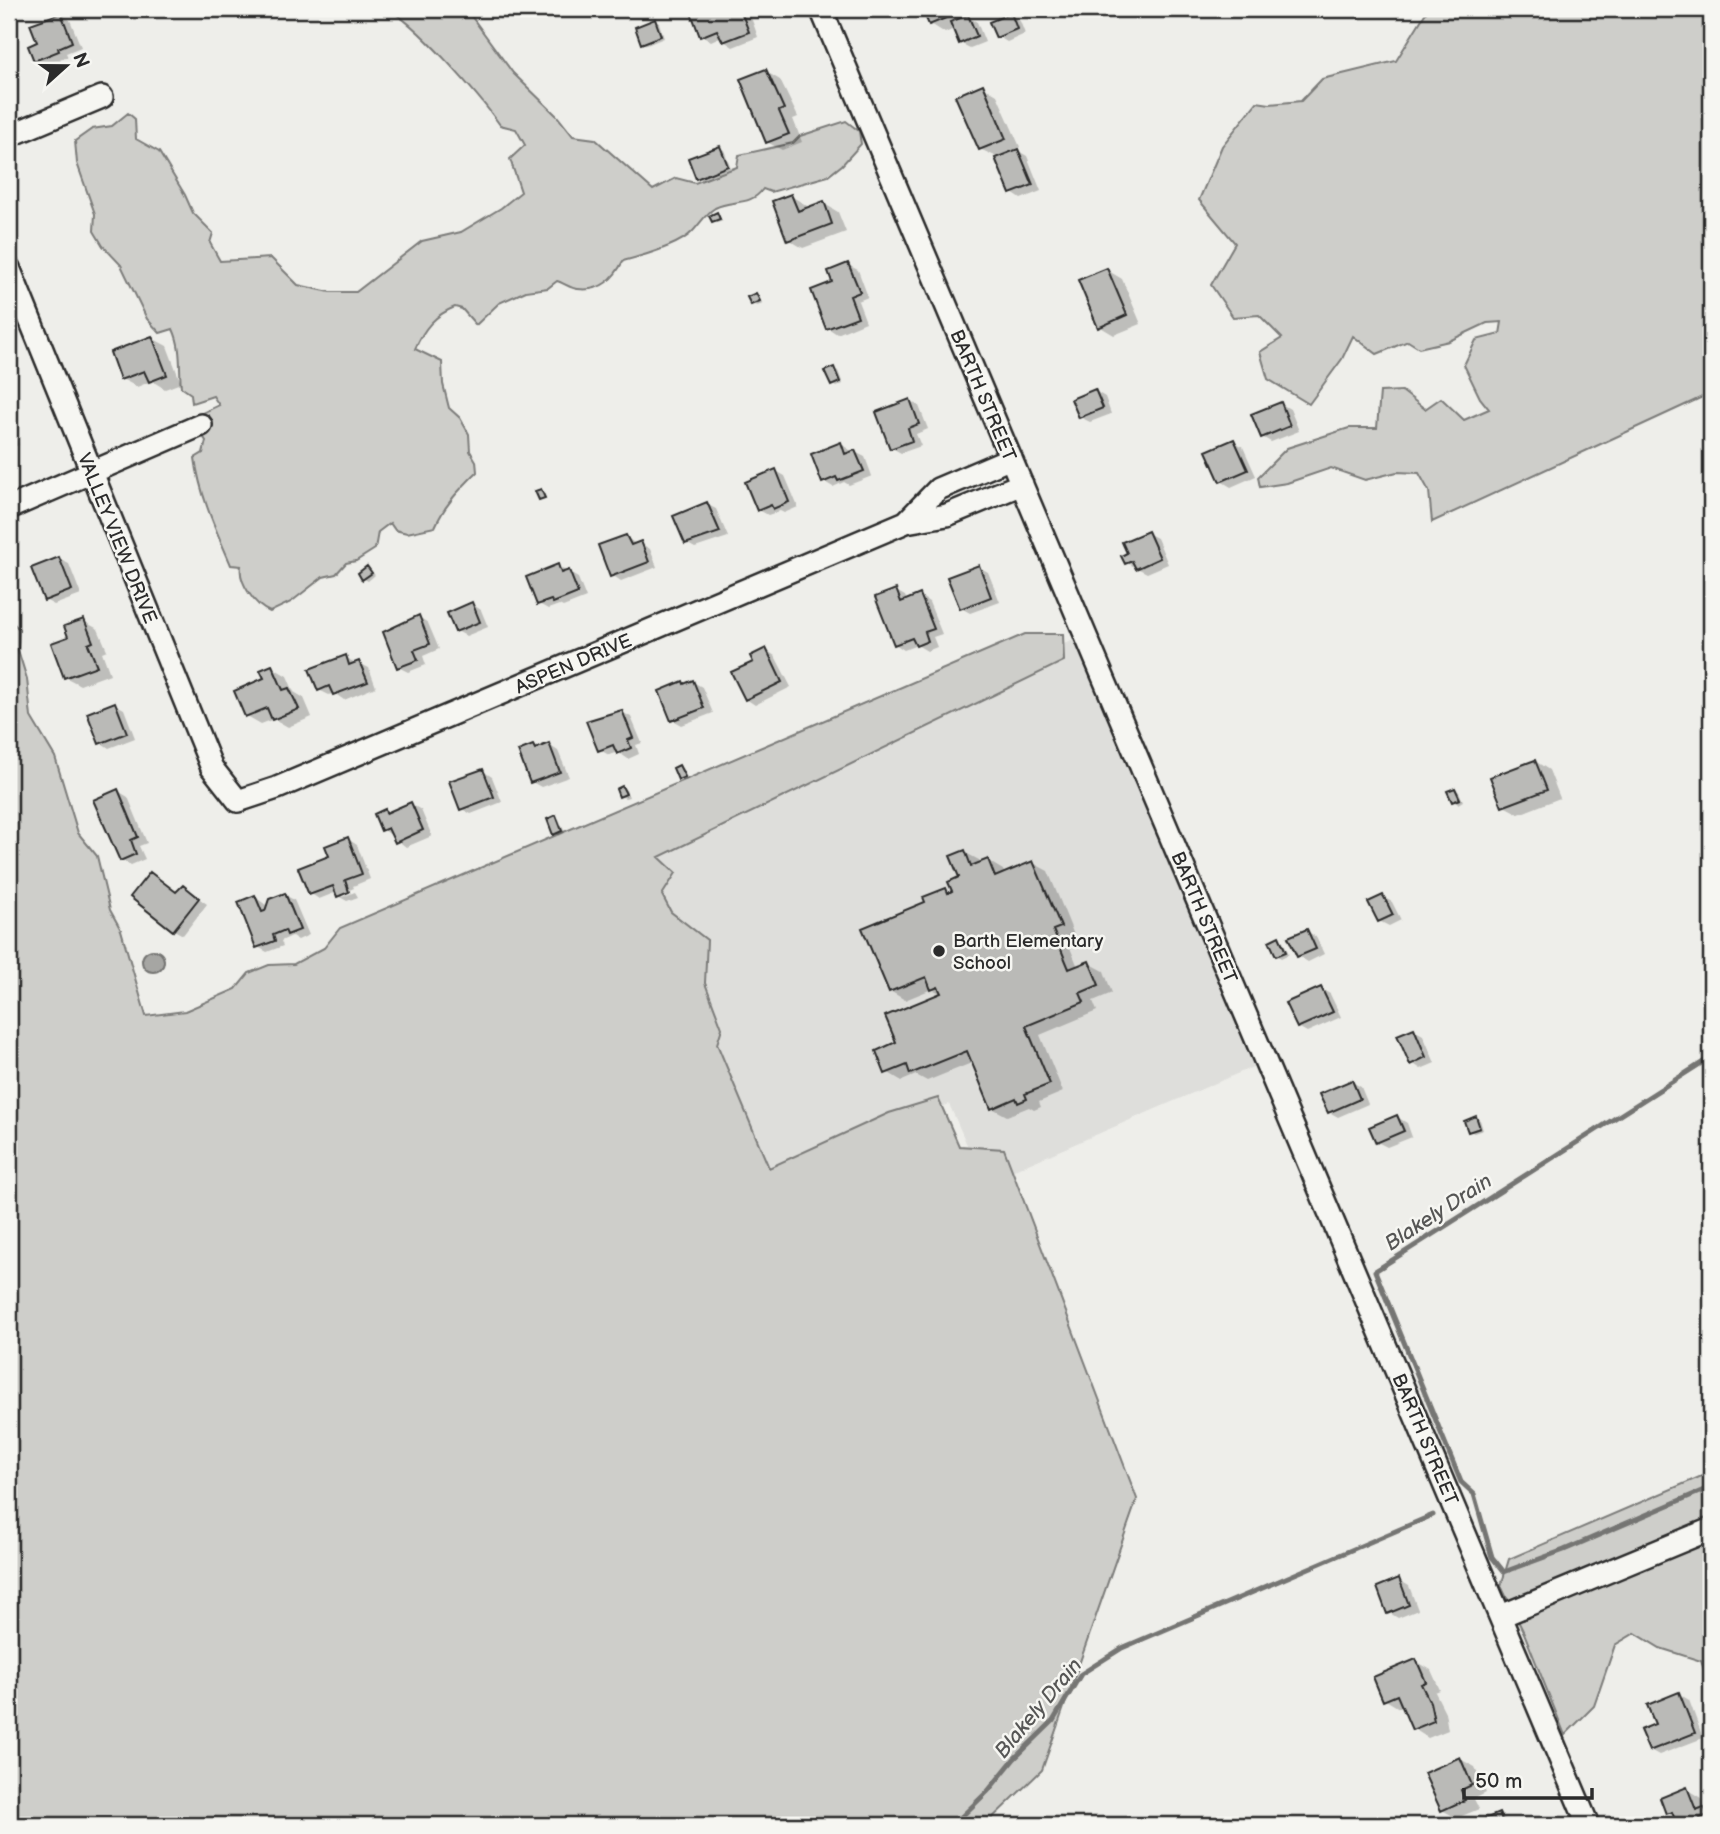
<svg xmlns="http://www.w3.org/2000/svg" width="1720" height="1834" viewBox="0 0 1720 1834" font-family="'Balsamiq Sans',sans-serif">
<rect width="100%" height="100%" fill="#eeeeea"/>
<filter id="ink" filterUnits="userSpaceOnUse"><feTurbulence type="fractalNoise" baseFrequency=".0143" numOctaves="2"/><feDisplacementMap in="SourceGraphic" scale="14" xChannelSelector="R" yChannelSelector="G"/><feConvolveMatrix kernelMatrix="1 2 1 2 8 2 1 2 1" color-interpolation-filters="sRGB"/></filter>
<g filter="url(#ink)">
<path fill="#dededb" d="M 1078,638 L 1262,1063 L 984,1183 L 949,1104 L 766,1183 L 616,838 Z"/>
<path fill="#cececa" stroke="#7c7c7a" stroke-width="2" d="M 387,9 L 466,9 L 513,73 L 557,116 L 573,136 L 595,139 L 653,190 L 676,178 L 695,183 L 737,167 L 739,155 L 793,143 L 800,136 L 846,121 L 859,131 L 861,144 L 842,165 L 828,176 L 771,192 L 763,189 C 750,207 732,199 715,208 C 705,214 700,224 692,232 C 679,246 642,256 623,261 C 614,279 601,292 578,289 C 571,289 564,283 557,281 L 548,288 L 526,291 L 499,303 L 476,325 L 462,309 L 455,307 C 435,315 424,328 415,349 L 442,362 L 443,384 L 449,408 L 460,418 L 469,434 L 470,451 L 476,461 L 477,472 C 460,489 445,504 435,527 L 407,533 L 395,530 L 390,523 L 378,532 L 375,549 L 356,561 L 346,563 L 336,574 L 323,577 L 291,602 L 270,612 C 255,606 238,582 241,566 L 231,565 C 216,530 200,496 195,458 L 203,453 L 206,441 L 194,422 L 200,414 L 219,405 L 213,396 L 192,403 L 191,394 L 181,387 C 179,367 182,348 173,329 L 160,333 L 147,319 L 121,265 L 103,246 L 94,231 L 95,214 L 77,163 L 75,141 L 92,129 L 112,126 L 128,113 L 135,119 L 136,139 L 159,152 L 185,195 L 193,213 L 213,233 L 210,243 L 220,261 L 271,258 L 298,285 L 330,292 L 356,292 L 422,241 L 461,232 L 501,208 L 521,192 L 510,159 L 525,145 L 516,129 L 500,125 C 481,98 415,21 387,9 Z
M 1428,9 L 1711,9 L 1711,393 L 1432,522 L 1429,491 L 1419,473 L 1397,472 L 1365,480 L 1331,468 L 1287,483 L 1260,487 L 1258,477 L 1287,448 L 1349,428 L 1377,428 L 1380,392 L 1402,391 L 1425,409 L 1441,398 L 1464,420 L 1489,409 L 1480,398 L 1464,365 L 1476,340 L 1500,334 L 1502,322 L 1487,323 L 1449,341 L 1419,348 L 1408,341 L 1377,354 L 1353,336 L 1342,359 L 1309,404 L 1268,379 L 1260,352 L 1282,338 L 1259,315 L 1233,317 L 1211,285 L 1235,243 L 1199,200 L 1222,146 L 1257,102 L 1270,104 L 1301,101 L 1322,79 L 1396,61 Z
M 9,619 L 19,629 L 18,650 L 27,679 L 31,717 L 55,757 L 78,833 L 97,856 L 110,910 L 121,930 L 146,1016 L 185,1011 L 236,989 L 249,973 L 269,965 L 294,964 L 324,948 L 340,928 L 1025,634 L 1063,634 L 1064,661 L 659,857 L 676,873 L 662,895 L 671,912 L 707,940 L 705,983 L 722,1028 L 717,1044 L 769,1168 L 889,1113 L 938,1098 L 959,1146 L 1004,1149 L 1137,1499 L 1042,1770 L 985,1825 L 9,1825 Z
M 1711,1472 L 1711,1689 L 1701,1661 L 1660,1648 L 1635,1633 L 1615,1645 L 1594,1706 L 1565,1735 L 1524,1633 L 1501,1586 L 1509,1559 Z"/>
<path fill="#a6a6a3" stroke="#757573" stroke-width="2" d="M142 961a11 11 0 1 1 22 0a11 11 0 1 1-22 0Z"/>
<path fill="#0003" d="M 697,9 L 748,9 L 758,37 L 733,47 L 724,41 L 722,36 L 711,41 L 702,35 L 692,11 Z
M 924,9 L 965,9 L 968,17 L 977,22 L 985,42 L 970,48 L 960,43 L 954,29 L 945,33 L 931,24 Z
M 61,14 L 70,20 L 81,47 L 66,53 L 68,57 L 45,65 L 36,60 L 39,43 Z
M 1010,15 L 1020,21 L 1025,34 L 1007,42 L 997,36 Z
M 654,21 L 659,23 L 664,38 L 647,45 L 643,43 Z
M 765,71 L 780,80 L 798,117 L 793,119 L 802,142 L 782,150 L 767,142 Z
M 982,86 L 997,95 L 1020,147 L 1015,149 L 1027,156 L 1041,191 L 1021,199 L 1012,193 L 997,157 L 980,149 Z
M 719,148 L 724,150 L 731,168 L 702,180 L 698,177 Z
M 791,196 L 806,205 L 808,209 L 823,203 L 838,212 L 846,232 L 803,248 L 789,240 Z
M 717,214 L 723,221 L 717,223 L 713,221 Z
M 848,265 L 858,270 L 868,297 L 858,301 L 866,322 L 837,334 L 828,328 L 835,283 Z
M 1107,270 L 1122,279 L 1141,324 L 1114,335 L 1099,326 Z
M 756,295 L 763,304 L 757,306 L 752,304 Z
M 152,338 L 167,346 L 181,383 L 165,389 L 152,381 L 137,387 L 122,379 Z
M 834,369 L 838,371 L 843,384 L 836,387 L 832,384 Z
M 1095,391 L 1105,397 L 1111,414 L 1090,422 L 1080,417 Z
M 910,401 L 919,406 L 928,429 L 916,434 L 921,446 L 901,453 L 892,448 Z
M 1281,404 L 1290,409 L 1299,431 L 1271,442 L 1262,437 Z
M 9,418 L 19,445 L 9,449 Z
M 1234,441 L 1243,447 L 1256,476 L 1231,487 L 1221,481 Z
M 841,444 L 850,450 L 851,453 L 855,452 L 865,457 L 872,476 L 849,485 L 844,482 L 833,487 L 823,481 Z
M 776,471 L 785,476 L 798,507 L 784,513 L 780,511 L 768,515 L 759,510 Z
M 706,504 L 716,509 L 728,537 L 695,548 L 686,543 Z
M 1147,533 L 1157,538 L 1168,564 L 1147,573 L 1127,563 L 1129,554 Z
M 626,537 L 637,545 L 640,543 L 650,549 L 657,567 L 621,581 L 612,575 Z
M 59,559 L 69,564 L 81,595 L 54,605 L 45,600 Z
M 557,566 L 578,578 L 586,598 L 563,607 L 559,605 L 548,609 L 539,604 Z
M 979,567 L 988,572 L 1000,602 L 970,613 L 961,608 Z
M 367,568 L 375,575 L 368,581 L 364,579 Z
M 896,591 L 905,596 L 907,601 L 920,596 L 929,602 L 942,634 L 933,637 L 937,647 L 927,651 L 917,645 L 904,650 L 895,644 Z
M 472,604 L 481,610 L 488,627 L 466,636 L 457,631 Z
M 419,617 L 428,623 L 439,649 L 423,656 L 426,665 L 408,672 L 398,667 Z
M 83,621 L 98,629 L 107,650 L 102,652 L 110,674 L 80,685 L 65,677 L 70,638 Z
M 766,650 L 775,656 L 791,687 L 755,705 L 746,699 L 755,663 Z
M 346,657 L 356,664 L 359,663 L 369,668 L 376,687 L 344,700 L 334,693 L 329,695 L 319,690 Z
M 272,667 L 287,676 L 294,692 L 304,698 L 312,717 L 288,727 L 274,719 L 261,724 L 247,716 Z
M 693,682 L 702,687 L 713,713 L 682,725 L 673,720 L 682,683 L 686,685 Z
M 115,704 L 124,709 L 135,738 L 109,748 L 100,742 Z
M 622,712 L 631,717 L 642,743 L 636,745 L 639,754 L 628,759 L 618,752 L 609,755 L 600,750 Z
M 549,745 L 558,751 L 569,777 L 541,787 L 532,782 L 533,747 L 537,750 Z
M 1535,761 L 1549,770 L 1560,798 L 1519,814 L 1504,806 Z
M 679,767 L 683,769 L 688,780 L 683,781 L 679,779 Z
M 483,771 L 492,777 L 502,802 L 471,814 L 462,809 Z
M 622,788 L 626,790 L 629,797 L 625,798 L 621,796 Z
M 1455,789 L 1459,792 L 1463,801 L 1458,804 L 1453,801 Z
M 118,791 L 128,797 L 147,843 L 139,846 L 145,859 L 131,865 L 121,860 Z
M 411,804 L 421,810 L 432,836 L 406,847 L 383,829 L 385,811 L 389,814 Z
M 555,817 L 559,819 L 565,833 L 559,836 L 555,833 Z
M 348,839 L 357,845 L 370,879 L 353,886 L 354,888 L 342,893 L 342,897 L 355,892 L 358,897 L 347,901 L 338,896 L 337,892 L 319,899 L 310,893 L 331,857 Z
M 964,852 L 979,860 L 981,864 L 988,861 L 1003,870 L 1005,875 L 1033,863 L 1048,871 L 1074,935 L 1066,938 L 1078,967 L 1089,963 L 1104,971 L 1112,993 L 1093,1001 L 1097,1011 L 1040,1035 L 1063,1092 L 1039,1102 L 1041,1107 L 1034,1110 L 1029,1107 L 1007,1116 L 992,1108 L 974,1062 L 927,1081 L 916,1075 L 902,1081 L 887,1072 L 898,1043 L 942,994 L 932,989 L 905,1000 L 890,991 L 927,903 L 946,890 L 955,895 L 961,878 Z
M 150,874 L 178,894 L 183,887 L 207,904 L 183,935 L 174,930 Z
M 285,895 L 294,900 L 309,935 L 298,940 L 292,936 L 281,941 L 283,946 L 267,952 L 258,947 L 255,897 L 266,905 Z
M 1383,897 L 1392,902 L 1401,920 L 1389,926 L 1379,921 Z
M 1307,931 L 1316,937 L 1324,954 L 1308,962 L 1298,956 Z
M 1279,938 L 1283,941 L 1289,954 L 1281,958 L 1277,955 Z
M 1321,989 L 1330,994 L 1341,1017 L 1307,1032 L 1298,1027 Z
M 1414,1030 L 1423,1035 L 1435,1063 L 1421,1069 L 1412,1063 Z
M 1352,1082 L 1361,1087 L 1368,1104 L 1338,1117 L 1329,1112 Z
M 1397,1117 L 1407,1123 L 1412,1137 L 1387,1147 L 1377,1142 Z
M 1476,1118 L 1480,1120 L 1483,1130 L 1474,1133 L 1470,1131 Z
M 1399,1580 L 1409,1586 L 1418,1610 L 1398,1618 L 1388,1612 Z
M 1416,1661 L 1431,1670 L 1440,1690 L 1435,1692 L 1445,1712 L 1448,1730 L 1428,1738 L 1414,1729 L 1404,1706 L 1399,1708 L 1384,1699 Z
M 1679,1694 L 1689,1700 L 1703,1738 L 1659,1755 L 1650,1750 L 1657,1725 Z
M 1460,1759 L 1475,1767 L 1486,1793 L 1474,1799 L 1479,1809 L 1457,1818 L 1442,1810 Z
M 1687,1789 L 1702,1798 L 1706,1810 L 1711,1813 L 1711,1825 L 1679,1825 L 1676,1818 L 1668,1813 Z
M 1499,1815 L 1514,1825 L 1478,1825 L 1478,1824 Z
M 1530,1822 L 1537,1825 L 1522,1825 Z"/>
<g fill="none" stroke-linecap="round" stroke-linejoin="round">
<path stroke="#757573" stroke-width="5" d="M 1711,1057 L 1375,1271 L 1461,1482 L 1474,1494 L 1492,1557 L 1504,1572 L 1564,1550 L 1711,1487
M 953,1825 L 988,1791 L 1014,1759 L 1053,1721 L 1081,1674 L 1122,1648 L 1433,1515"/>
</g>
<path fill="#babab7" stroke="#2b2b2b" stroke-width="2" d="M 692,9 L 740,9 L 749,32 L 723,42 L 717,30 L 700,37 L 690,10 Z
M 922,9 L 954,9 L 956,14 L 929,25 Z
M 61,13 L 72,42 L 58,48 L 59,51 L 34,61 L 28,46 L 37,42 L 30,24 Z
M 1011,13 L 1017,29 L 996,38 L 989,22 Z
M 968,15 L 977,36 L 959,44 L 950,22 Z
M 655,19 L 661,36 L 641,44 L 635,27 Z
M 766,69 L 784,109 L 779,111 L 789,134 L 766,143 L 740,79 Z
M 983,84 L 1006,139 L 979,150 L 955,96 Z
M 720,146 L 728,166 L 696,179 L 688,158 Z
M 1018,149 L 1033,185 L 1010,194 L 995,158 Z
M 791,194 L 798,211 L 824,201 L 832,224 L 787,241 L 772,201 Z
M 717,212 L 720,219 L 712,222 L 709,216 Z
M 848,263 L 860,292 L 850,296 L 858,317 L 826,329 L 811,290 L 832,282 L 828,271 Z
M 1107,268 L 1127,315 L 1098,328 L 1078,280 Z
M 756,293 L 760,301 L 751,305 L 747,297 Z
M 152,336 L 167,375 L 149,382 L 144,371 L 120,380 L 110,352 Z
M 834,367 L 840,382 L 831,386 L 824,371 Z
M 1095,389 L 1103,408 L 1079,418 L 1071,399 Z
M 910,399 L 919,424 L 908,428 L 912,441 L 890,449 L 876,412 Z
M 1281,402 L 1290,426 L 1261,438 L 1251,414 Z
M 1234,439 L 1248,470 L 1220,482 L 1206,451 Z
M 841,442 L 845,454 L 855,450 L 864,471 L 838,481 L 836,477 L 822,483 L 811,454 Z
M 776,469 L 789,502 L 773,509 L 771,505 L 757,511 L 745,482 Z
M 541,489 L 545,498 L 539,500 L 535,491 Z
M 707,502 L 720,532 L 685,544 L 673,516 Z
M 1148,531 L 1160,558 L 1136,569 L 1132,561 L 1125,564 L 1121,556 L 1127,553 L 1122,542 Z
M 626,535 L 631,545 L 641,541 L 649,562 L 610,577 L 598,545 Z
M 59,557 L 72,590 L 44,601 L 31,568 Z
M 558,564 L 561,573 L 569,570 L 578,593 L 553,603 L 551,600 L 537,605 L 526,577 Z
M 979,565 L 991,597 L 960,609 L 947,577 Z
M 367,566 L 372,573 L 362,580 L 358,573 Z
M 896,589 L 901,602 L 920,594 L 934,629 L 925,632 L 928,641 L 916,646 L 912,638 L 894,645 L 875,597 Z
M 472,602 L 480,622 L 455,632 L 447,613 Z
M 419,615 L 430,644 L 414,650 L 418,660 L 397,668 L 383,632 Z
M 84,619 L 93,642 L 88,644 L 97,666 L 64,678 L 51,643 L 68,637 L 64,626 Z
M 766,648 L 782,682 L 745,700 L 731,672 L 753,662 L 750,656 Z
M 346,655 L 349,665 L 359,661 L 368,682 L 333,695 L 329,686 L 318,691 L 309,669 Z
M 272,665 L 283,690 L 289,688 L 299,709 L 272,720 L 267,708 L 245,717 L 234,691 L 264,678 L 260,670 Z
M 693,680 L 704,708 L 671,721 L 659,691 L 683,681 L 684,684 Z
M 115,702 L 127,733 L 99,744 L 87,713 Z
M 622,710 L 633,738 L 628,740 L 631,748 L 617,754 L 613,745 L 598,751 L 586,721 Z
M 549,743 L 560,772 L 530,783 L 518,751 L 533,745 L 535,749 Z
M 1535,760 L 1547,790 L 1502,807 L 1490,777 Z
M 679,765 L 685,777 L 678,780 L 673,768 Z
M 483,769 L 494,797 L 460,810 L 449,781 Z
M 622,786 L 626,794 L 619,797 L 616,789 Z
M 1455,788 L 1460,799 L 1452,802 L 1447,791 Z
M 118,789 L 138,837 L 131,840 L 136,854 L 120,861 L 93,800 Z
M 411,802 L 423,830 L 395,843 L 388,828 L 381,831 L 374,814 L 385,809 L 386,813 Z
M 556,815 L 562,831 L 553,835 L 547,819 Z
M 348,837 L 362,874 L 345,880 L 349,892 L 337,897 L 333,886 L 309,895 L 298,868 L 329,856 L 325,846 Z
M 965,850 L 971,866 L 988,859 L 995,877 L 1033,861 L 1061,927 L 1053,930 L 1069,969 L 1089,961 L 1099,985 L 1080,993 L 1084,1002 L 1026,1026 L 1050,1084 L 1025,1094 L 1027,1099 L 1018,1103 L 1016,1098 L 991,1109 L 967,1051 L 910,1074 L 907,1065 L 885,1074 L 876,1051 L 896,1042 L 885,1016 L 941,993 L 938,987 L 931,990 L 926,977 L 889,992 L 862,928 L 925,902 L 923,897 L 946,888 L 948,893 L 952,891 L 948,882 L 959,877 L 950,856 Z
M 150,872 L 176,892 L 183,885 L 199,898 L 173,931 L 130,897 Z
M 285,893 L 300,930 L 287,935 L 285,930 L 273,935 L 275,941 L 256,948 L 238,902 L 255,895 L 262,912 L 265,911 L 269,899 Z
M 1383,895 L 1393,915 L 1378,922 L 1368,902 Z
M 1307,929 L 1316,949 L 1297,957 L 1288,937 Z
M 1279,936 L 1286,952 L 1276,956 L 1269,941 Z
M 1321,987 L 1333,1012 L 1297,1028 L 1285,1003 Z
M 1414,1028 L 1426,1057 L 1410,1065 L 1397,1035 Z
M 1352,1080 L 1360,1099 L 1328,1113 L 1319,1094 Z
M 1397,1115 L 1404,1131 L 1376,1143 L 1369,1127 Z
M 1476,1116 L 1480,1128 L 1468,1132 L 1464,1121 Z
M 1399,1578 L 1409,1605 L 1387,1614 L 1377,1587 Z
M 1416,1659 L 1426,1682 L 1421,1684 L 1430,1702 L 1434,1721 L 1412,1730 L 1397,1695 L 1383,1701 L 1373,1677 Z
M 1679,1692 L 1695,1733 L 1649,1751 L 1640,1730 L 1655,1724 L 1647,1705 Z
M 1460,1757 L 1472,1785 L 1461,1790 L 1465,1800 L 1441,1811 L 1424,1773 Z
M 1687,1787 L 1696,1810 L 1704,1807 L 1708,1815 L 1700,1818 L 1702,1825 L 1677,1825 L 1672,1812 L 1666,1814 L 1660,1798 Z
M 1499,1813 L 1504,1825 L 1476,1825 L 1475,1823 Z"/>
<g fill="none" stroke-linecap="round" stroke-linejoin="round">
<defs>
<path id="minor" d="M 821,9 L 1588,1825
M 9,136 L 102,97
M 9,268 L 212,768 L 238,801 L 277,788 L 906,522 L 947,515 L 1022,484
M 9,508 L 201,425
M 906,522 L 938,489 L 1011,458
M 1501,1616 L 1711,1529"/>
</defs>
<use href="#minor" stroke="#2b2b2b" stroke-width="26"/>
<use href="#minor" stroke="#f6f6f2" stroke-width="21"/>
</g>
</g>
<circle fill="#2b2b2b" stroke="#f6f6f2" stroke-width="2.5" cx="939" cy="951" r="7"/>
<g text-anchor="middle" stroke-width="5" stroke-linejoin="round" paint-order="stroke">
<g font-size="19" fill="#2b2b2b" stroke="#f6f6f2">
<text transform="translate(984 395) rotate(67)" y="7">BARTH STREET</text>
<text transform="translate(118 538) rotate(68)" y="7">VALLEY VIEW DRIVE</text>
<text transform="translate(573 663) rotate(-23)" y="7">ASPEN DRIVE</text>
<text transform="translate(1205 917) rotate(67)" y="7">BARTH STREET</text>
<text transform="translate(1426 1439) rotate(67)" y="7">BARTH STREET</text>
</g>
<g font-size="19" fill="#2b2b2b" stroke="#f6f6f2" text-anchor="start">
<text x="953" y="947">Barth Elementary<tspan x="953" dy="22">School</tspan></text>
</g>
<g font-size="21" font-style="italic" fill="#565655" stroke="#f6f6f2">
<text transform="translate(1438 1212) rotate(-33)" y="7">Blakely Drain</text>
<text transform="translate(1038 1708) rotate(-50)" y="7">Blakely Drain</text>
</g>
</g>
<rect width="1720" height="1834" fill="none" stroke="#f6f6f2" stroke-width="35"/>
<rect x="18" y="18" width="1685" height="1799" fill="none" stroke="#2b2b2b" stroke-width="2.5" filter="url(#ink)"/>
<g transform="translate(66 66) rotate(69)" stroke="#f6f6f2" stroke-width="5" paint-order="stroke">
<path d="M0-5L12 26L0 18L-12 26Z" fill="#2b2b2b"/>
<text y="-10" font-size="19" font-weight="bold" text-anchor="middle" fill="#2b2b2b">N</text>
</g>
<path d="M1464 1788v10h128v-10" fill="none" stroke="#2b2b2b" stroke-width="3.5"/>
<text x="1475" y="1788" font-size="21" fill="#2b2b2b" stroke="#f6f6f2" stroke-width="5" paint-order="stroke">50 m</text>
</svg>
